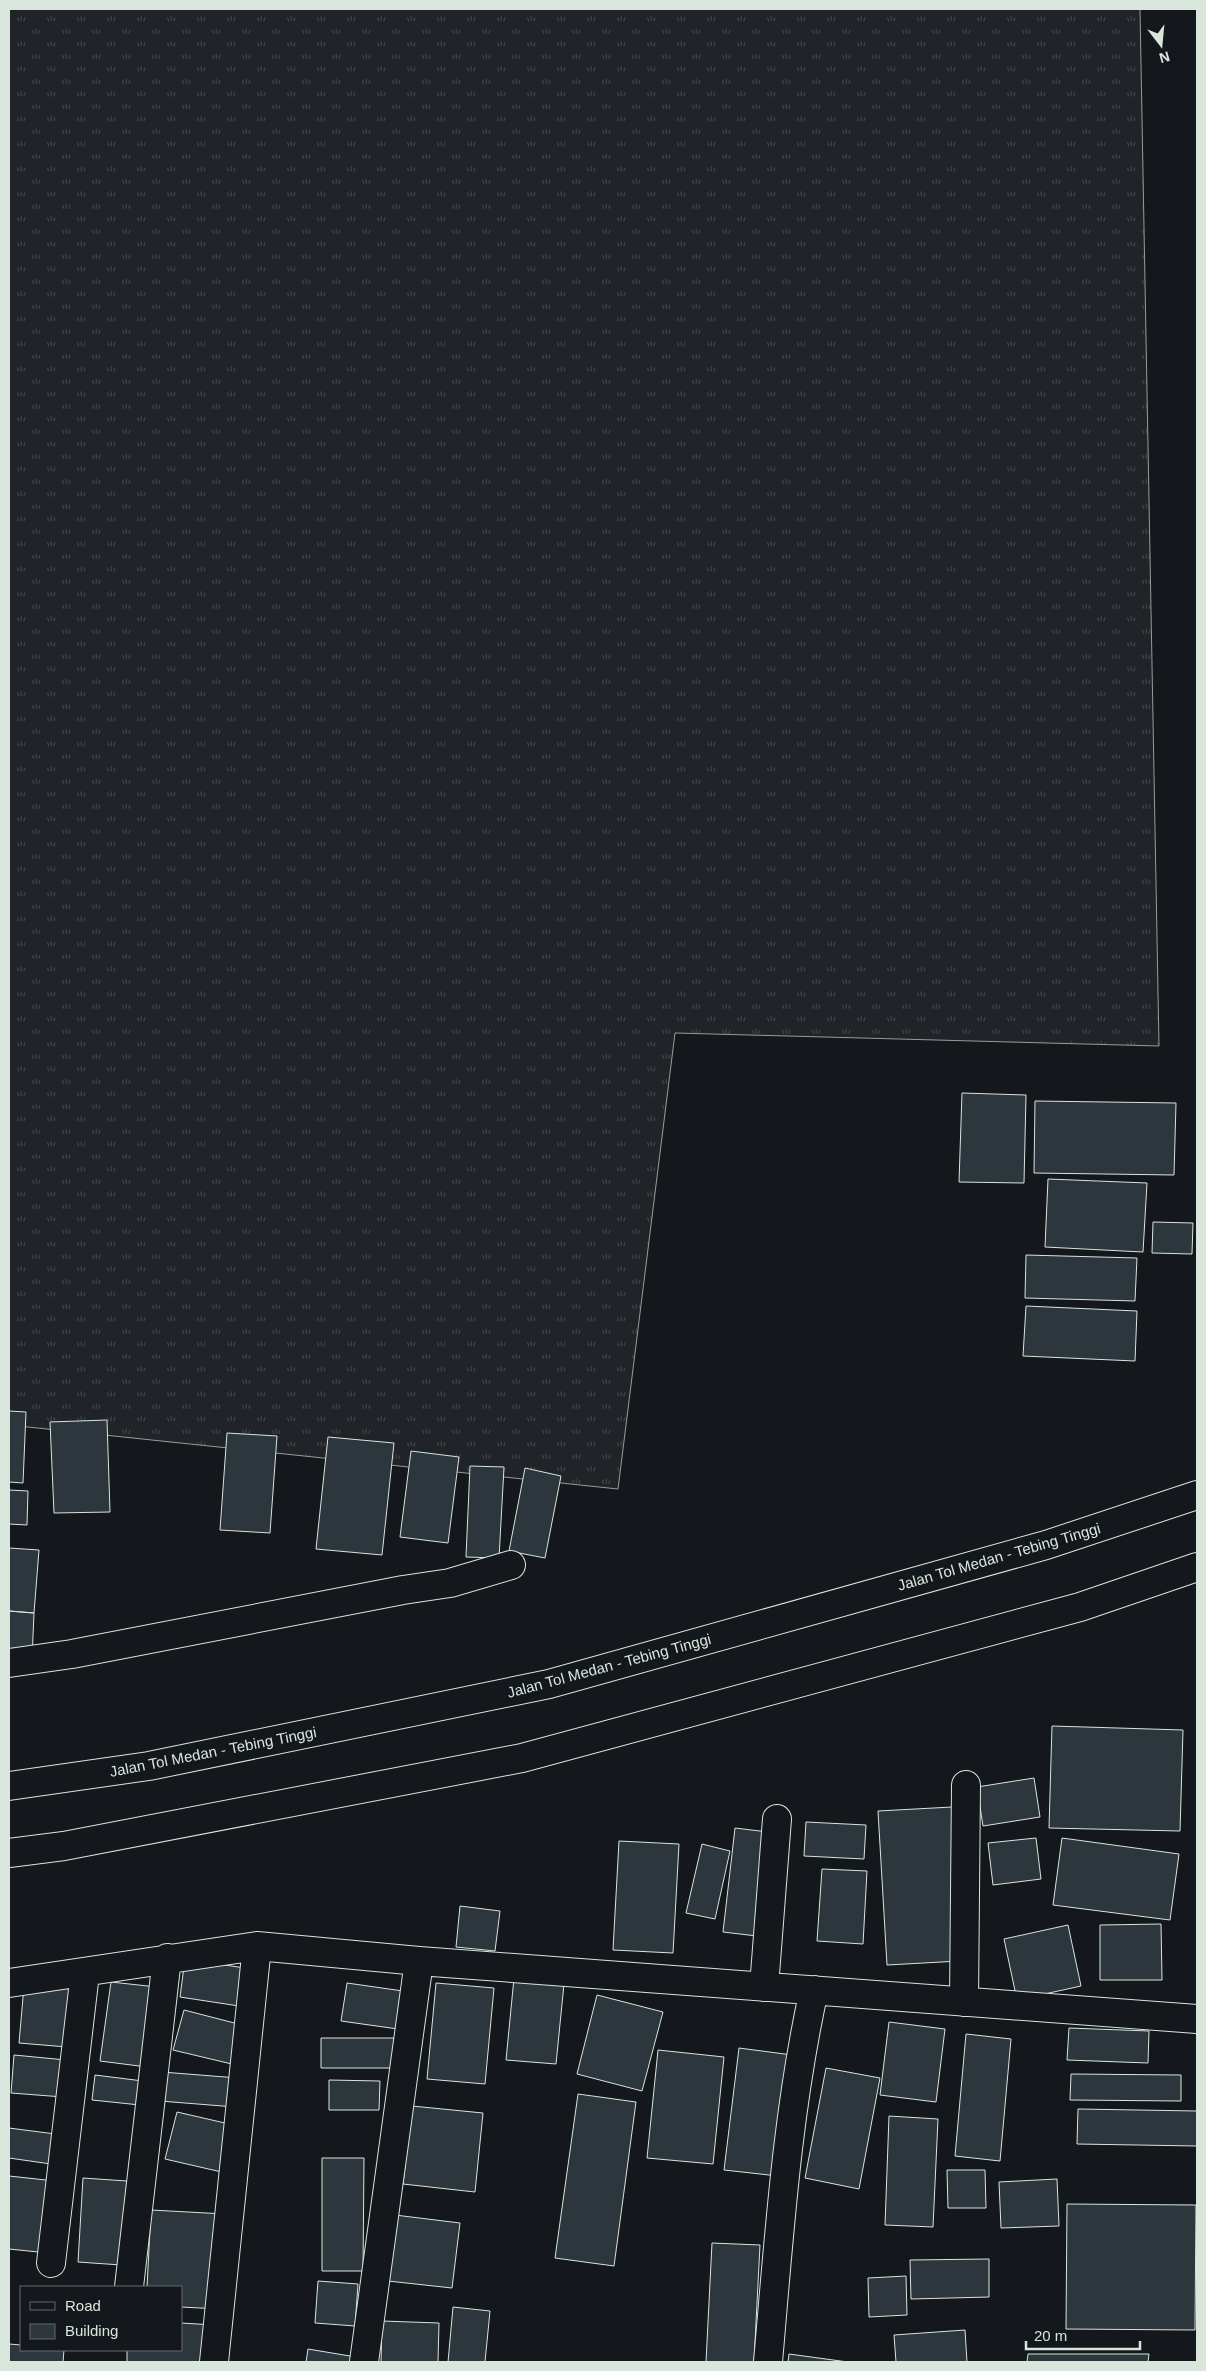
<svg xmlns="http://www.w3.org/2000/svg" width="1206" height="2371" viewBox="0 0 1206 2371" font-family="Helvetica,sans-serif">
<defs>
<pattern id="grass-tufts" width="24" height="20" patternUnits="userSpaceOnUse" patternTransform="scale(1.25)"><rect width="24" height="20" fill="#202428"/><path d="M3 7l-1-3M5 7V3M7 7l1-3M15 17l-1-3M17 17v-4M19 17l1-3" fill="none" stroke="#404447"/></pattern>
</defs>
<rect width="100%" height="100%" fill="#14181c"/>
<path fill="url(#grass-tufts)" stroke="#939e99" d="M 9,9 L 1140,9 L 1159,1046 L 675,1033 L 618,1489 L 9,1425 Z"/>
<path fill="#2c363c" stroke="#d8e6dc" d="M 962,1093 L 1026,1095 L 1024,1183 L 959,1182 Z
M 1035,1101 L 1176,1103 L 1174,1175 L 1034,1173 Z
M 1048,1179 L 1147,1183 L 1143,1252 L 1045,1247 Z
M 1153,1222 L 1193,1223 L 1192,1254 L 1152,1253 Z
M 1026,1255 L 1137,1258 L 1135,1301 L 1025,1298 Z
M 1026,1306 L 1137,1311 L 1135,1361 L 1023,1356 Z
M 9,1411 L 26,1412 L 23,1483 L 9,1482 Z
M 107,1420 L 110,1512 L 54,1513 L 50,1422 Z
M 227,1433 L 277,1436 L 270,1533 L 220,1530 Z
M 328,1437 L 394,1443 L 382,1555 L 316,1549 Z
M 411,1451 L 459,1457 L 448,1543 L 400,1537 Z
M 470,1466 L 504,1467 L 499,1558 L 466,1557 Z
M 525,1468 L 561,1476 L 545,1558 L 509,1551 Z
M 9,1490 L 28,1491 L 27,1525 L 9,1524 Z
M 9,1548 L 39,1550 L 34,1613 L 9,1611 Z
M 9,1611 L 34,1613 L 32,1659 L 9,1657 Z
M 1052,1726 L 1183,1730 L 1180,1831 L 1049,1828 Z
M 1034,1778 L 1040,1817 L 983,1826 L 977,1787 Z
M 952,1807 L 960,1961 L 887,1965 L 878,1811 Z
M 806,1822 L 866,1825 L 864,1859 L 804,1856 Z
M 735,1828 L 768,1832 L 757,1936 L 723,1932 Z
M 1036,1838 L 1041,1879 L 993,1885 L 988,1843 Z
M 1062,1838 L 1179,1854 L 1170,1920 L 1053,1905 Z
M 619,1841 L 679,1844 L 673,1953 L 613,1950 Z
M 702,1844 L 730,1851 L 715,1919 L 686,1913 Z
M 822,1869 L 867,1871 L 863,1944 L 817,1941 Z
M 460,1906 L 500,1911 L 495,1951 L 456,1947 Z
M 1161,1924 L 1162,1980 L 1100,1980 L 1100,1925 Z
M 1068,1925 L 1081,1986 L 1017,2000 L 1004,1939 Z
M 185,1959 L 245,1968 L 239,2006 L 180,1997 Z
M 514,1978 L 564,1984 L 556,2064 L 506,2060 Z
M 111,1982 L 157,1987 L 147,2067 L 100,2061 Z
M 347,1983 L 403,1991 L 398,2029 L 341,2021 Z
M 436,1983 L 494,1988 L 485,2084 L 427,2079 Z
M 24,1986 L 73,1989 L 67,2047 L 19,2043 Z
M 597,1995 L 663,2012 L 642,2091 L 577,2074 Z
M 184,2010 L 246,2026 L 236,2065 L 173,2050 Z
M 889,2022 L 945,2029 L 936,2102 L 880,2095 Z
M 1069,2028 L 1149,2031 L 1148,2063 L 1067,2060 Z
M 966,2034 L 1011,2039 L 1000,2161 L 955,2156 Z
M 321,2038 L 394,2038 L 394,2068 L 321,2068 Z
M 739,2048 L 792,2055 L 778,2176 L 724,2170 Z
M 658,2050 L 724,2057 L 713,2164 L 647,2158 Z
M 14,2055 L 66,2060 L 63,2097 L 11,2093 Z
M 826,2068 L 880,2078 L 859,2189 L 805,2178 Z
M 162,2072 L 238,2078 L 235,2107 L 160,2101 Z
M 1071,2074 L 1181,2075 L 1181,2101 L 1070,2100 Z
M 95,2075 L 143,2081 L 140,2105 L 92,2100 Z
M 329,2080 L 380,2081 L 379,2110 L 329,2110 Z
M 578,2094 L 636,2102 L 614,2266 L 555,2258 Z
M 412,2106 L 483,2113 L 475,2192 L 403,2184 Z
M 1078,2109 L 1197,2111 L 1197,2146 L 1077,2144 Z
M 177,2112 L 238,2126 L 226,2173 L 165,2159 Z
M 889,2116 L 938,2119 L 933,2227 L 885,2225 Z
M 9,2128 L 63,2135 L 58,2165 L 9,2158 Z
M 322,2158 L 364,2158 L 363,2271 L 322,2271 Z
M 947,2170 L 985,2170 L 986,2208 L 948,2208 Z
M 9,2176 L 55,2181 L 48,2253 L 9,2249 Z
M 83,2178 L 127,2181 L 121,2265 L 78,2262 Z
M 1057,2179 L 1059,2226 L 1001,2228 L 999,2182 Z
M 1067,2204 L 1196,2205 L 1195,2330 L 1066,2329 Z
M 151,2210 L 225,2214 L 219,2309 L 181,2307 L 181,2287 L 147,2287 Z
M 395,2215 L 460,2223 L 452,2288 L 388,2281 Z
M 712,2243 L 760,2245 L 754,2362 L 706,2362 Z
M 989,2259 L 989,2297 L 911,2299 L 910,2260 Z
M 906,2276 L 907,2315 L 869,2317 L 868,2278 Z
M 318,2281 L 358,2284 L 355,2326 L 315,2323 Z
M 453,2307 L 490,2311 L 485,2362 L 448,2362 Z
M 382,2321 L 439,2323 L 438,2362 L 381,2362 Z
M 181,2323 L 214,2325 L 212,2362 L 127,2362 L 127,2350 L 181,2350 Z
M 965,2330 L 967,2362 L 896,2362 L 894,2335 Z
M 9,2344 L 21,2345 L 21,2350 L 64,2350 L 63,2362 L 9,2362 Z
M 308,2349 L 356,2357 L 356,2362 L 306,2362 Z
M 789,2354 L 848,2362 L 788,2362 Z
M 1028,2354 L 1149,2354 L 1148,2362 L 1027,2362 Z"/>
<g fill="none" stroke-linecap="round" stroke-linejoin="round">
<defs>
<path id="street" d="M 9,1663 L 72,1654 L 403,1590 L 450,1583 L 511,1565
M 9,1983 L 257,1946 L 419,1961 L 1197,2019
M 764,1987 L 777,1819
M 964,2002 L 966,1785
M 51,2263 L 85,1973
M 129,2287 L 167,1958
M 214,2362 L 257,1946
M 364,2362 L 419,1961
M 768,2362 C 779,2238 787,2112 814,1990"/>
<path id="highway" d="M 9,1786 L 149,1766 L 549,1684 L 1046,1545 L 1197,1495
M 9,1853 L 64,1846 L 522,1758 L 1080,1607 L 1197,1567"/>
</defs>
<use href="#street" stroke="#d8e6dc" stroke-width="30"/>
<use href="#highway" stroke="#d8e6dc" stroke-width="30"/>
<use href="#street" stroke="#14181c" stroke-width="28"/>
<use href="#highway" stroke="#14181c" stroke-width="28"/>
</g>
<g text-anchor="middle" stroke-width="4" stroke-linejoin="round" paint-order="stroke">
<g font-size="15" fill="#d8e6dc" stroke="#14181c">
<text transform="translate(999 1557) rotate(-16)" y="5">Jalan Tol Medan - Tebing Tinggi</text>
<text transform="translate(609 1666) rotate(-15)" y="5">Jalan Tol Medan - Tebing Tinggi</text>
<text transform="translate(213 1752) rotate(-11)" y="5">Jalan Tol Medan - Tebing Tinggi</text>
</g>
</g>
<rect width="1206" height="2371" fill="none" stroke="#d8e6dc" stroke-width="20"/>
<rect x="20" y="2286" width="162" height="65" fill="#14181c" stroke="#626a69"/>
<rect x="30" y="2302" width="25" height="8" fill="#14181c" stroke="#626a69"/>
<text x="65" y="2311" font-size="15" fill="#d8e6dc">Road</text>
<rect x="30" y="2324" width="25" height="15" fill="#2c363c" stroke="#626a69"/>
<text x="65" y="2336" font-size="15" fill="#d8e6dc">Building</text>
<g transform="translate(1161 45) rotate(164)" stroke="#14181c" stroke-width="4" paint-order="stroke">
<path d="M0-4L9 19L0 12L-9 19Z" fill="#d8e6dc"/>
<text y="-8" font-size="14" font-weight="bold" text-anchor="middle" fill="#d8e6dc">N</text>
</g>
<path d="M1026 2341v8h114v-8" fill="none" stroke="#d8e6dc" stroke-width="2.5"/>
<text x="1034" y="2341" font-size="15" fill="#d8e6dc" stroke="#14181c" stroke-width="4" paint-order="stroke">20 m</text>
</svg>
